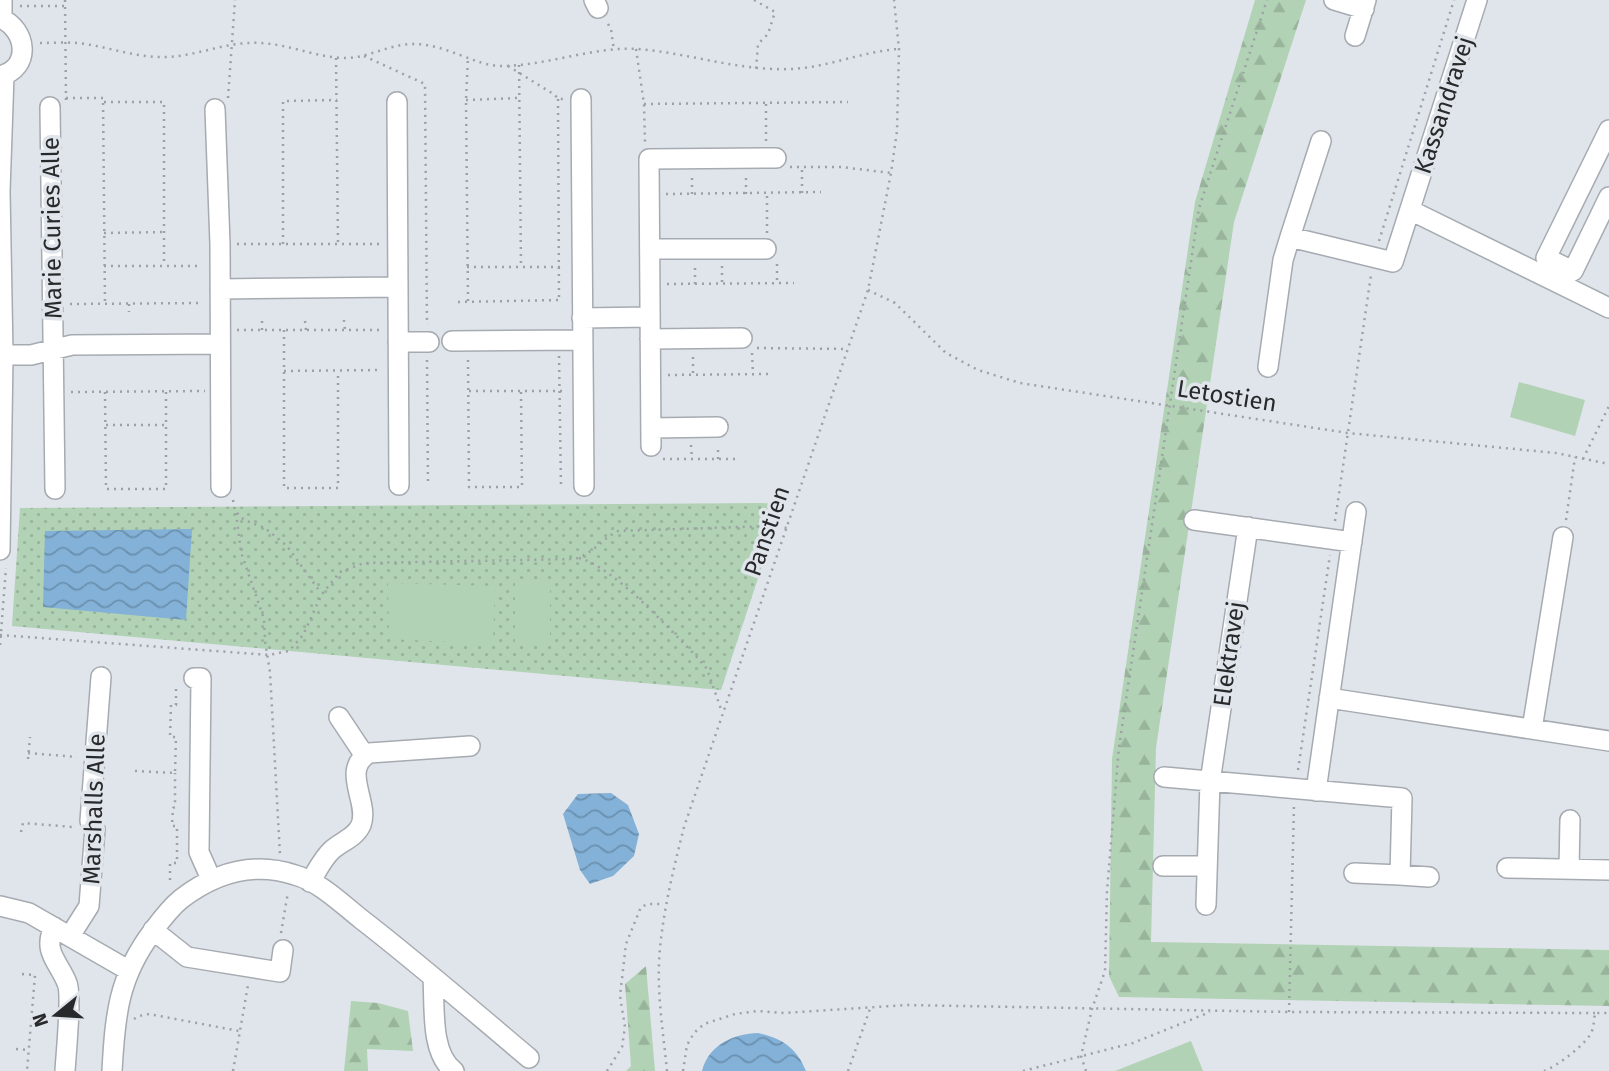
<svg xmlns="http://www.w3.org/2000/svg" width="1609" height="1071" viewBox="0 0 1609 1071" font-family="'Fira Sans',sans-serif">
<defs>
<pattern id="forest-firs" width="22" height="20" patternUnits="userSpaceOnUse" patternTransform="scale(1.75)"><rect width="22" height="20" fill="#b1d2b4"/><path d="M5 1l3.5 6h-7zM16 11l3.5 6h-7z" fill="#98b49b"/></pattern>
<pattern id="park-dots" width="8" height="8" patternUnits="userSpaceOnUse" patternTransform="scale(1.75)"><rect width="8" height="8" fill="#b1d2b4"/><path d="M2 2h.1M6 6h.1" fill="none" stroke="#98b49b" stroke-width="1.8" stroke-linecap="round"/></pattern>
<pattern id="water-waves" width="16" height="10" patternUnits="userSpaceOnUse" patternTransform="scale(1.75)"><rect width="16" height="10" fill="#83b1d7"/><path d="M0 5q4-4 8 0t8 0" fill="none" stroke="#6b90af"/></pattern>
</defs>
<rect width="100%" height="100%" fill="#e0e5eb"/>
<path fill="url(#forest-firs)" d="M 1255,0 L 1306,0 L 1234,222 L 1156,748 L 1151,942 L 1609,950 L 1609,1006 L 1119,997 L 1109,976 L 1112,759 L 1195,202 Z
M 646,966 L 655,1071 L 626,1071 L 631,1066 L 625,984 Z
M 351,1001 L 378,1003 L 408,1011 L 413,1051 L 367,1049 L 368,1071 L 344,1071 Z"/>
<path fill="url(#park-dots)" d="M 783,503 L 721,690 L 12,626 L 20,508 Z"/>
<path fill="#b1d2b4" d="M 1519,382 L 1585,400 L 1575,436 L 1510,417 Z
M 515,582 L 550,582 L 550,643 L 515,644 Z
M 388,583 L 495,586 L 493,644 L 389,639 Z
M 1191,1041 L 1203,1071 L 1115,1071 Z"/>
<path fill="url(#water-waves)" d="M 192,529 L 186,620 L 43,607 L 45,531 Z
M 611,793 L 628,805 L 639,834 L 634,856 L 613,876 L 590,884 L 580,870 L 563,814 L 578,794 Z
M 758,1033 C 782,1038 797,1048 806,1071 L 702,1071 C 709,1044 734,1034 758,1033 Z"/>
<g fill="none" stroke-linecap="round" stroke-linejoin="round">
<defs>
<path id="minor" d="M 594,0 L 598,8
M 1334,0 L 1364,9
M 0,18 C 27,29 32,68 0,76
M 2,19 L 2,0
M 1355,36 L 1366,0
M 581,99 L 584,486
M 397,102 L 399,485
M 50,107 L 55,489
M 215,109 L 220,244 L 221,487
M 1609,130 L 1546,258 L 1573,271 L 1609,197
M 1410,210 L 1609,308
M 1290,237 L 1321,141
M 650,249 L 766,249
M 220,289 L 398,287
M 582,318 L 650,317
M 650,339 L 742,338
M 452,341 L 582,340
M 398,342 L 429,342
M 0,355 L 31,355 L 72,345 L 220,344
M 1268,367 L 1283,260 L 1290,237 L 1393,262 L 1477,0
M 651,428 L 718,427
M 651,446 L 649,159 L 776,158
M 1194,520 L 1352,542
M 0,550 L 3,355 L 0,191 L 4,75
M 194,678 L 201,678 L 199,852 L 211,879
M 1329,698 L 1609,741
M 339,717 L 365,756
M 1532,729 L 1563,537
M 1164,777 L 1402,798 L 1400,875 L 1354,873
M 1316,791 L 1356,512
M 1163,866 L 1207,866
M 1507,868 L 1609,870
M 1569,869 L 1570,820
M 1400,875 L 1429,877
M 310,882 C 317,871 323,858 332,850 C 342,841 355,838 361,825 C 370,802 340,770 369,753 L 470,746
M 1206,905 L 1210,782 L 1248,527
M 0,906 L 29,913 L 128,970
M 54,927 C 42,952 59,962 67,983 C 72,994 66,1054 65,1071
M 153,930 L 187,957 L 280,972 L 283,950
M 70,936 L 89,906 L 95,829 L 90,821 L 101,677
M 433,978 C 435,1007 430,1053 454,1071
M 112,1071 C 115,1016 118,977 153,931 C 161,920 170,908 181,899 C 215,873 253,861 295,875 C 320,882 341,903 361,919 C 418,963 473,1011 529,1058"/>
</defs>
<use href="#minor" stroke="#a6abb1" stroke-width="22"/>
<path stroke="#9da0a5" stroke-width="2.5" stroke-dasharray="2 5" stroke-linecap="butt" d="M 65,0 L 66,100
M 754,0 L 775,12 L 768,34 L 758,44 L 756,69
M 20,6 L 65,6
M 608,24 L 611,29 L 614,51
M 40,43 C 52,43 65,42 77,43 C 107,46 135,58 166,57 C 198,56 227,41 260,43 C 288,44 315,57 343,58 C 368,59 390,43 415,44 C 445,44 476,66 501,66 C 546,66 595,46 638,49 C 689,53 738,71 790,69 C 827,68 863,51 899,49
M 636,49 L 644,104 L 645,143
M 364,56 L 425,84 L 427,325
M 336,58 L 338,244
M 519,65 L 521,267
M 508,66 L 555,95 L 558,99 L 563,99
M 66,98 L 103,98 L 105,304
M 228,98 L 235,0
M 558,99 L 559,300
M 466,100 L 518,98
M 104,102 L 164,102 L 164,266
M 644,104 L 848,102
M 766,141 L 766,103
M 790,167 L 841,167 L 891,173
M 802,193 L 802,168
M 666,194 L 821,192
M 692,194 L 692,176
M 746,194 L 746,176
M 104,233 L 164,232
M 767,233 L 767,194
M 1379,241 L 1454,0
M 237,244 L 381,244
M 283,244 L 283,101 L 337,100
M 777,264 L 777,283
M 104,266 L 202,266
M 722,266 L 722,284
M 467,267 L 565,267
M 667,284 L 794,283
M 695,284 L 695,266
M 868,290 L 895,303 L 946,353 L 978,370 L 1020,383 L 1348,433 L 1556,453 L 1609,464
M 468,301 L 466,100 L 468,57
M 458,302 L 560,300
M 70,304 L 203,303
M 129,304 L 129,312
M 344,320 L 345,330
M 262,321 L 262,330
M 305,321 L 306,330
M 237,330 L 381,330
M 284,330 L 284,488 L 338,488 L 338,371
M 757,348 L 848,349
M 752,353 L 753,374
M 559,356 L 561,488
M 693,357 L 693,374
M 427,360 L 428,485
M 468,360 L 469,487 L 522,487 L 521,391
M 284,371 L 381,370
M 668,375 L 771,374
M 469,391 L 567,391
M 71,392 L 205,391
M 105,392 L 106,489 L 166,489 L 166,391
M 106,425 L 165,425
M 691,445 L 692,459
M 663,459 L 736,459
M 718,459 L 718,445
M 1583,459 L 1609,406
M 233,500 L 235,511 L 244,520 L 265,528 L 287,546 L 321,593
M 236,513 L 241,552 L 264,619 L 265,641 L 270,672 L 280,855
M 1566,520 L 1575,457
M 1335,521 L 1371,275
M 579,558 C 614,567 669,629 695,655 L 707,669 L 722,712
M 0,635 L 269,655 L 289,651 L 303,635 L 322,594 L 340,572 L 364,563 L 575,559 C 592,554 602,539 618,531 L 771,526 L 787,528
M 0,645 L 6,568
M 28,753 L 77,757
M 28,759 L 30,737
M 1298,770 L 1330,555
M 135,771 L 175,773 L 176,737 L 170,737 L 171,705 L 176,705 L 176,685
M 21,832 L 23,823 L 73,827
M 170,880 L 170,863 L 177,863 L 177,826 L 172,826 L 173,808 L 175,807 L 175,773
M 281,933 L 288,892
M 22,974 L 35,975 L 27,1071
M 1289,1012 L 1294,804
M 32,1017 L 49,1017
M 134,1019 L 139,1016 L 149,1014 L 239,1031
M 16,1049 L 29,1050
M 233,1071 L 248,985
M 607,1071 L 622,1047 L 625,1027 L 620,996 L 626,944 L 641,907 L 648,904 L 664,904
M 667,1071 C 663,1030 656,989 660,948 C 664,907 674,867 684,827 L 868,290 L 891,173 L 897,131 L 899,49 L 894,0
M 683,1071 L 687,1045 L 694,1033 L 704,1024 L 735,1014 L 758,1011 L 784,1013 L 907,1005 L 1289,1012 L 1595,1013
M 848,1071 L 871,1006
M 1023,1071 L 1133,1043 L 1210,1012
M 1086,1071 L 1081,1056 L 1092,1009 L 1105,971 L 1107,891 L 1119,747 L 1199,208 L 1267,0
M 1544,1071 C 1556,1067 1588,1043 1592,1031 C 1594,1025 1594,1019 1595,1013 L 1609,1013"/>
<use href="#minor" stroke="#fff" stroke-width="19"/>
</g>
<g text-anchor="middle" stroke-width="7" stroke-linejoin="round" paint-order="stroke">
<g font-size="24" fill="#27292b" stroke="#e0e5eb">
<text transform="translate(1444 105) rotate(-72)" y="8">Kassandravej</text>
<text transform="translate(52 228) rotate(-91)" y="8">Marie Curies Alle</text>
<text transform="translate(1227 396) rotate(9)" y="8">Letostien</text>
<text transform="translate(767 531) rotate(-71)" y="8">Panstien</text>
<text transform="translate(1229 654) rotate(-82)" y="8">Elektravej</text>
<text transform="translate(94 809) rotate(-88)" y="8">Marshalls Alle</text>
</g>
</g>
<g transform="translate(56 1015) rotate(252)" stroke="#e0e5eb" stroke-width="5" paint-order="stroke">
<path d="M0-5L12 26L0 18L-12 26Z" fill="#27292b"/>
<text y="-10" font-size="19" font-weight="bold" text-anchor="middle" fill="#27292b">N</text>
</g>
</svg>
